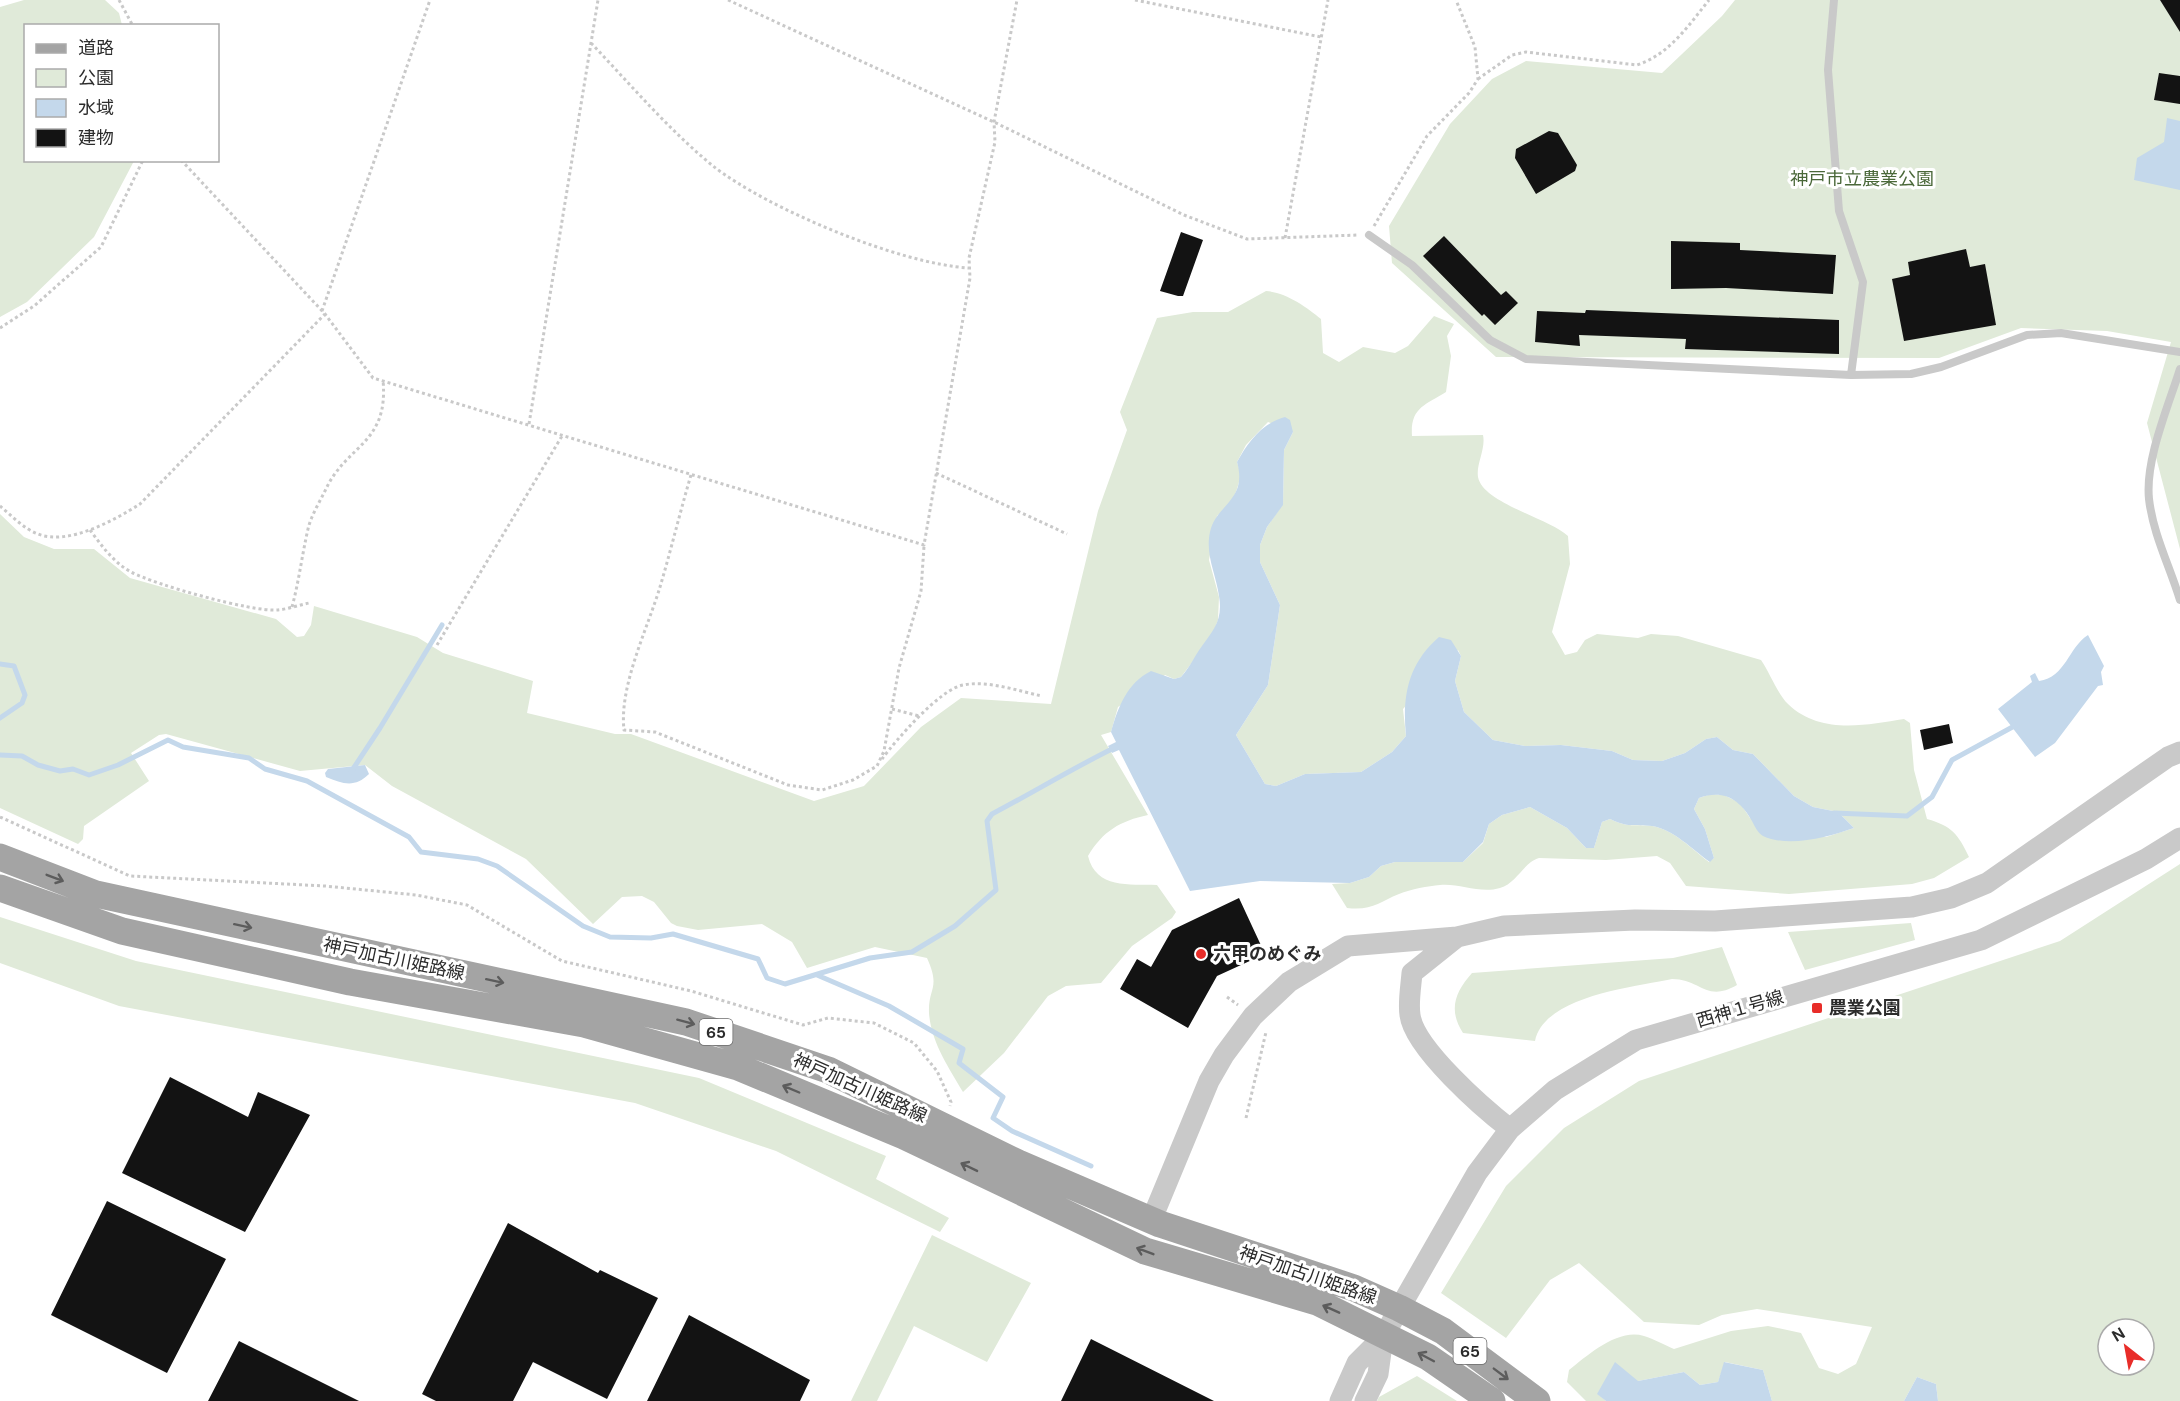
<svg xmlns="http://www.w3.org/2000/svg" width="2180" height="1401" viewBox="0 0 2180 1401" font-family="'DM Sans','Noto Sans JP',sans-serif">
<rect width="100%" height="100%" fill="#fff"/>
<path fill="#e0ead9" fill-rule="evenodd" d="M 24,0 L 105,0 L 119,13 L 122,25 L 26,26 L 26,160 L 134,161 L 94,237 L 27,302 L 0,317 L 0,7 Z
M 1735,0 L 2180,0 L 2180,549 L 2147,423 L 2171,342 L 2107,331 L 2021,328 L 1939,358 L 1496,357 L 1392,263 L 1389,226 L 1450,124 L 1492,79 L 1526,61 L 1662,73 L 1722,16 Z
M 1266,291 C 1285,292 1307,307 1321,319 L 1323,353 L 1339,362 L 1363,347 L 1395,353 L 1408,346 L 1434,316 L 1454,324 L 1447,336 L 1451,356 L 1446,392 C 1425,405 1410,408 1412,436 L 1483,435 C 1486,449 1476,464 1478,477 C 1483,503 1548,518 1568,536 L 1570,564 L 1552,632 L 1565,655 L 1577,652 L 1585,640 L 1597,634 L 1638,638 L 1651,634 L 1678,636 L 1761,660 C 1770,673 1777,693 1788,704 C 1820,735 1866,725 1904,719 L 1910,723 L 1914,770 L 1927,819 C 1952,826 1958,834 1969,857 L 1934,878 L 1912,884 L 1789,894 L 1686,886 L 1670,863 L 1657,856 L 1606,860 L 1539,858 C 1524,862 1517,883 1500,888 C 1480,894 1459,883 1440,885 C 1428,886 1411,889 1399,894 C 1379,902 1372,911 1347,908 L 1332,884 L 1350,883 L 1369,877 L 1381,866 L 1395,862 L 1463,862 L 1483,843 L 1489,824 L 1502,815 L 1530,807 L 1567,828 L 1586,848 L 1594,848 L 1602,822 L 1610,819 C 1628,828 1634,824 1652,826 C 1673,829 1693,850 1709,862 L 1714,858 L 1705,829 L 1694,809 L 1699,798 L 1711,794 L 1724,795 L 1740,803 L 1750,818 L 1826,837 L 1854,828 L 1838,812 L 1813,807 L 1794,796 L 1753,754 L 1733,750 L 1717,737 L 1706,739 L 1685,753 L 1662,761 L 1633,760 L 1612,751 L 1561,745 L 1525,746 L 1493,740 L 1464,712 L 1455,681 L 1461,656 L 1458,650 L 1403,709 L 1406,736 L 1392,752 L 1361,772 L 1305,774 L 1276,786 L 1265,784 L 1236,735 L 1268,685 L 1280,605 L 1260,562 L 1260,545 L 1267,527 L 1283,504 L 1284,450 L 1293,432 L 1268,422 L 1246,445 L 1237,462 L 1241,475 L 1237,489 L 1231,504 L 1217,516 L 1209,560 L 1219,597 L 1218,620 L 1212,636 L 1181,677 L 1174,679 L 1165,675 L 1118,707 L 1111,732 L 1101,735 L 1148,815 C 1120,821 1103,831 1088,856 C 1096,889 1129,884 1157,885 L 1176,912 L 1172,918 L 1132,946 L 1101,983 L 1066,986 L 1048,996 L 1004,1053 L 963,1092 C 949,1068 931,1042 929,1013 C 928,987 941,989 927,958 L 875,947 L 807,968 L 792,942 L 762,924 L 698,930 L 677,926 L 671,923 L 654,902 L 642,896 L 622,897 L 593,924 L 526,859 L 392,786 L 365,765 L 300,771 L 166,734 L 159,735 L 131,753 L 149,781 L 84,826 L 83,839 L 78,844 L 0,808 L 0,514 L 24,537 L 54,549 L 94,549 L 130,578 L 276,619 L 297,637 L 304,636 L 311,625 L 314,606 L 417,637 L 443,653 L 533,681 L 527,713 L 615,734 L 631,734 L 814,801 L 864,786 L 921,727 L 961,698 L 1051,704 L 1098,511 L 1127,430 L 1120,412 L 1157,318 L 1193,312 L 1228,312 Z
M 2180,864 L 2180,1401 L 1938,1401 L 1936,1384 L 1917,1377 L 1904,1401 L 1772,1401 L 1763,1370 L 1725,1362 L 1718,1382 L 1700,1385 L 1684,1372 L 1638,1381 L 1598,1394 L 1606,1401 L 1586,1401 L 1567,1382 L 1569,1370 C 1588,1355 1618,1328 1644,1336 C 1654,1339 1665,1345 1674,1349 L 1731,1331 L 1768,1326 L 1801,1333 L 1819,1368 L 1838,1374 L 1856,1364 L 1872,1327 L 1757,1309 L 1722,1315 L 1699,1325 L 1644,1322 L 1579,1263 L 1550,1280 L 1506,1338 L 1441,1293 L 1506,1186 L 1564,1128 L 1639,1081 L 2060,941 ZM 2108,1329 L 2144,1329 L 2144,1365 L 2108,1365 Z
M 0,917 L 136,961 L 699,1078 L 886,1156 L 876,1179 L 949,1218 L 940,1232 L 776,1151 L 635,1103 L 119,1006 L 0,963 Z
M 1911,923 L 1915,940 L 1805,970 L 1788,932 Z
M 1722,947 L 1737,985 C 1706,1003 1701,979 1672,979 C 1634,987 1544,996 1535,1041 L 1463,1033 C 1448,1010 1455,992 1472,973 L 1673,958 Z
M 932,1235 L 1031,1283 L 987,1362 L 914,1326 L 877,1401 L 851,1401 Z
M 1417,1376 L 1457,1401 L 1377,1401 L 1379,1397 Z"/>
<path fill="#c4d8eb" d="M 2167,118 L 2180,121 L 2180,190 L 2134,180 L 2137,158 L 2164,142 Z
M 1285,417 L 1290,420 L 1293,432 L 1284,450 L 1283,505 L 1267,527 L 1260,545 L 1260,562 L 1280,605 L 1268,685 L 1236,735 L 1265,784 L 1276,786 L 1305,774 L 1361,772 L 1392,752 L 1406,736 C 1402,696 1408,664 1439,637 L 1451,640 L 1461,656 L 1455,681 L 1464,712 L 1493,740 L 1525,746 L 1561,745 L 1612,751 L 1633,760 L 1662,761 L 1685,753 L 1706,739 L 1717,737 L 1733,750 L 1753,754 L 1794,796 L 1813,807 L 1838,812 L 1854,828 C 1828,837 1789,848 1763,836 C 1758,833 1755,827 1752,821 C 1740,800 1724,789 1699,798 L 1694,809 L 1705,829 L 1714,858 L 1710,862 C 1693,850 1673,829 1652,826 C 1634,824 1628,828 1610,819 L 1602,822 L 1594,848 L 1586,848 L 1567,828 L 1530,807 L 1502,815 L 1489,824 L 1483,842 L 1463,862 L 1395,862 L 1381,866 L 1369,877 L 1350,883 L 1260,881 L 1190,891 L 1119,750 L 1112,753 L 1108,746 L 1116,742 L 1111,732 C 1118,707 1127,683 1151,671 L 1174,679 L 1181,677 C 1190,667 1194,657 1202,646 C 1214,629 1223,620 1219,596 C 1216,574 1205,555 1210,532 C 1216,504 1248,501 1237,462 C 1248,442 1262,423 1285,417 Z
M 2088,635 L 2104,666 L 2101,672 L 2103,685 L 2098,686 L 2055,743 L 2035,757 L 1998,709 L 2032,682 L 2030,676 L 2035,673 L 2039,681 C 2066,677 2068,648 2088,635 Z
M 365,765 L 369,774 C 355,788 343,784 326,777 L 325,773 L 328,769 Z
M 1615,1362 L 1638,1381 L 1684,1372 L 1700,1385 L 1718,1382 L 1724,1362 L 1763,1370 L 1772,1401 L 1606,1401 L 1597,1394 Z
M 1917,1377 L 1936,1384 L 1938,1401 L 1904,1401 Z"/>
<g fill="none" stroke-linecap="round" stroke-linejoin="round">
<path stroke="#c4d8eb" stroke-width="5" d="M 0,664 L 14,666 L 25,695 L 22,703 L 0,718
M 0,755 L 22,756 L 38,765 L 60,771 L 73,769 L 89,775 L 118,765 L 168,740 L 183,747 L 249,758 L 265,769 L 307,781 L 409,837 L 421,852 L 478,859 L 497,866 L 583,926 L 610,937 L 651,938 L 673,934 L 758,959 L 767,978 L 785,984 L 870,958 L 912,952 L 955,926 L 996,890 L 987,821 L 992,814 C 1034,792 1073,768 1116,747
M 351,772 L 380,728 L 442,625
M 1834,813 L 1907,816 L 1932,797 L 1952,760 L 2018,724
M 817,975 L 889,1006 L 963,1049 L 959,1063 L 1003,1097 L 993,1118 L 1012,1131 L 1091,1166"/>
</g>
<path fill="#131313" d="M 2160,0 L 2180,0 L 2180,32 Z
M 2159,73 L 2180,76 L 2180,104 L 2154,100 Z
M 1549,131 L 1558,133 L 1577,165 L 1575,171 L 1536,194 L 1515,158 L 1516,149 Z
M 1181,232 L 1203,240 L 1183,296 L 1178,296 L 1160,291 Z
M 1444,236 L 1501,295 L 1506,291 L 1518,303 L 1495,325 L 1484,314 L 1482,316 L 1423,256 Z
M 1671,241 L 1740,243 L 1740,250 L 1836,255 L 1833,294 L 1726,288 L 1671,289 Z
M 1966,249 L 1970,267 L 1985,264 L 1996,325 L 1904,341 L 1892,279 L 1910,275 L 1908,262 Z
M 1586,310 L 1839,320 L 1839,354 L 1685,349 L 1686,339 L 1579,335 L 1580,346 L 1535,342 L 1537,311 L 1585,313 Z
M 1949,724 L 1953,743 L 1924,750 L 1920,730 Z
M 1239,898 L 1265,954 L 1217,976 L 1188,1028 L 1120,989 L 1137,959 L 1151,967 L 1172,930 Z
M 170,1077 L 248,1117 L 258,1092 L 310,1115 L 245,1232 L 122,1173 Z
M 107,1201 L 226,1259 L 167,1373 L 51,1315 Z
M 508,1223 L 598,1273 L 600,1270 L 658,1298 L 607,1399 L 533,1362 L 513,1401 L 436,1401 L 422,1394 Z
M 689,1315 L 810,1380 L 800,1401 L 647,1401 Z
M 1091,1339 L 1214,1401 L 1061,1401 Z
M 239,1341 L 359,1401 L 208,1401 Z"/>
<g fill="none" stroke-linecap="round" stroke-linejoin="round">
<path stroke="#c9c9c9" stroke-width="3" stroke-dasharray="3 3" stroke-linecap="butt" d="M 119,0 L 133,26
M 728,0 L 994,122 L 1184,215 L 1247,239 L 1358,235
M 1135,0 L 1321,37
M 591,43 C 630,84 669,130 713,166 C 768,209 900,264 969,268
M 1478,79 L 1512,55 L 1526,52 L 1637,65 C 1670,54 1688,26 1709,0
M 181,160 L 325,314 L 373,378 L 924,545 L 970,278 L 969,258 L 995,142 L 994,122 L 1017,0
M 1374,226 L 1427,136 L 1469,93 L 1478,79 L 1475,47 L 1456,0
M 1285,238 L 1328,0
M 322,311 L 430,0
M 0,328 L 34,306 L 101,247 L 143,160
M 529,424 L 598,0
M 936,473 L 1067,534
M 691,475 C 680,512 671,550 660,587 C 647,630 619,686 624,730 L 655,732 L 788,785 L 822,790 L 853,780 L 877,766 L 884,751 L 899,668 L 921,591 L 924,546
M 0,506 C 11,515 24,529 38,534 C 68,546 115,520 140,504 L 325,314
M 90,530 C 102,546 113,562 131,572 C 156,585 251,612 278,610 C 288,609 299,605 309,603
M 292,607 C 299,581 302,555 308,529 C 311,516 319,503 325,491 C 346,444 389,445 383,380
M 437,645 L 562,436
M 892,709 L 919,716
M 882,759 C 896,740 940,689 963,685 C 988,680 1018,691 1042,696
M 0,817 L 130,876 L 325,886 L 416,895 L 467,905 L 562,961 L 691,991 L 803,1025 L 828,1018 L 874,1023 L 914,1043 L 937,1071 L 951,1102 L 950,1106
M 1227,997 L 1238,1005
M 1246,1118 L 1266,1032"/>
<path stroke="#c9c9c9" stroke-width="8" d="M 1834,0 L 1828,70 L 1839,211 L 1863,282 L 1851,375
M 1369,235 L 1412,265 L 1490,340 L 1526,359 L 1851,375 L 1911,374 L 1941,367 L 2027,335 L 2061,333 L 2180,352
M 2180,369 C 2168,407 2145,460 2149,499 C 2153,534 2170,567 2180,600"/>
<path stroke="#c9c9c9" stroke-width="21" d="M 1457,937 L 1412,973 C 1411,986 1408,1002 1410,1015 C 1414,1048 1484,1109 1510,1129
M 1151,1221 L 1209,1081 L 1224,1055 L 1253,1016 L 1289,982 L 1348,946 L 1457,937 L 1504,926 L 1635,920 L 1715,921 L 1912,907 L 1951,898 L 1987,883 L 2168,757 L 2180,752
M 1340,1401 L 1357,1363 L 1383,1337 L 1477,1173 L 1510,1129 L 1555,1090 L 1636,1040 L 1981,940 L 2146,859 L 2180,838
M 1365,1401 L 1378,1374 L 1383,1337"/>
<path stroke="#a4a4a4" stroke-width="27" d="M 0,857 L 96,894 L 686,1022 L 828,1070 L 1018,1163 L 1160,1224 L 1354,1288 L 1399,1308 L 1443,1331 L 1537,1401
M 0,888 L 122,931 L 350,982 L 584,1024 L 738,1067 L 904,1136 L 1145,1251 L 1317,1302 L 1428,1357 L 1492,1401"/>
</g>
<defs><path id="oneway-shaft" d="M-6 0H5M1.5-3L5.5 0L1.5 3" fill="none" stroke-width="1.6" stroke-linecap="round" stroke-linejoin="round" transform="scale(1.5)"/></defs>
<g stroke="#5c5c5c">
<use href="#oneway-shaft" transform="translate(55 878) rotate(21)"/>
<use href="#oneway-shaft" transform="translate(243 926) rotate(12)"/>
<use href="#oneway-shaft" transform="translate(495 981) rotate(12)"/>
<use href="#oneway-shaft" transform="translate(686 1022) rotate(15)"/>
<use href="#oneway-shaft" transform="translate(791 1089) rotate(-157)"/>
<use href="#oneway-shaft" transform="translate(969 1167) rotate(-154)"/>
<use href="#oneway-shaft" transform="translate(1145 1251) rotate(-159)"/>
<use href="#oneway-shaft" transform="translate(1331 1309) rotate(-156)"/>
<use href="#oneway-shaft" transform="translate(1426 1357) rotate(-152)"/>
<use href="#oneway-shaft" transform="translate(1501 1374) rotate(37)"/>
</g>
<g fill="#e82d29" stroke="#fff" stroke-width="2">
<circle cx="1201" cy="954" r="6"/>
<rect x="1811" y="1002" width="12" height="12" rx="3"/>
</g>
<g text-anchor="middle" stroke-width="6" stroke-linejoin="round" paint-order="stroke">
<g fill="#fff" stroke="#6b6b6b" stroke-width="1.5">
<rect x="699.5" y="1019" width="33" height="26" rx="4.5"/>
<rect x="1453.5" y="1338" width="33" height="26" rx="4.5"/>
</g>
<g font-size="16" font-weight="bold" fill="#2c2c2c">
<text x="716" y="1038">65</text>
<text x="1470" y="1357">65</text>
</g>
<g font-size="18" fill="#4a6839" stroke="#fff">
<text x="1862" y="185">神戸市立農業公園</text>
</g>
<g font-size="18" font-weight="bold" fill="#2c2c2c" stroke="#fff" text-anchor="start">
<text x="1213" y="960">六甲のめぐみ</text>
<text x="1829" y="1014">農業公園</text>
</g>
<g font-size="18" fill="#2c2c2c" stroke="#fff">
<text transform="translate(394 959) rotate(12)" y="6">神戸加古川姫路線</text>
<text transform="translate(1740 1009) rotate(-16)" y="6">西神１号線</text>
<text transform="translate(860 1088) rotate(24)" y="6">神戸加古川姫路線</text>
<text transform="translate(1308 1275) rotate(19)" y="6">神戸加古川姫路線</text>
</g>
</g>
<rect x="24" y="24" width="195" height="138" fill="#ffffff" stroke="#ababab" stroke-width="1.5"/>
<rect x="36" y="44" width="30" height="9" fill="#a4a4a4" stroke="#ababab" stroke-width="1.5"/>
<text x="78" y="54" font-size="18" fill="#2c2c2c">道路</text>
<rect x="36" y="69" width="30" height="18" fill="#e0ead9" stroke="#ababab" stroke-width="1.5"/>
<text x="78" y="84" font-size="18" fill="#2c2c2c">公園</text>
<rect x="36" y="99" width="30" height="18" fill="#c4d8eb" stroke="#ababab" stroke-width="1.5"/>
<text x="78" y="114" font-size="18" fill="#2c2c2c">水域</text>
<rect x="36" y="129" width="30" height="18" fill="#131313" stroke="#ababab" stroke-width="1.5"/>
<text x="78" y="144" font-size="18" fill="#2c2c2c">建物</text>
<g transform="translate(2126 1347) rotate(329)"><circle r="28" fill="#ffffff" stroke="#ababab" stroke-width="1.5"/>
<path d="M0-4.5L10 22L0 15L-10 22Z" fill="#e82d29"/>
<text y="-9" font-size="16" font-weight="bold" text-anchor="middle" fill="#2c2c2c">N</text>
</g>
</svg>
